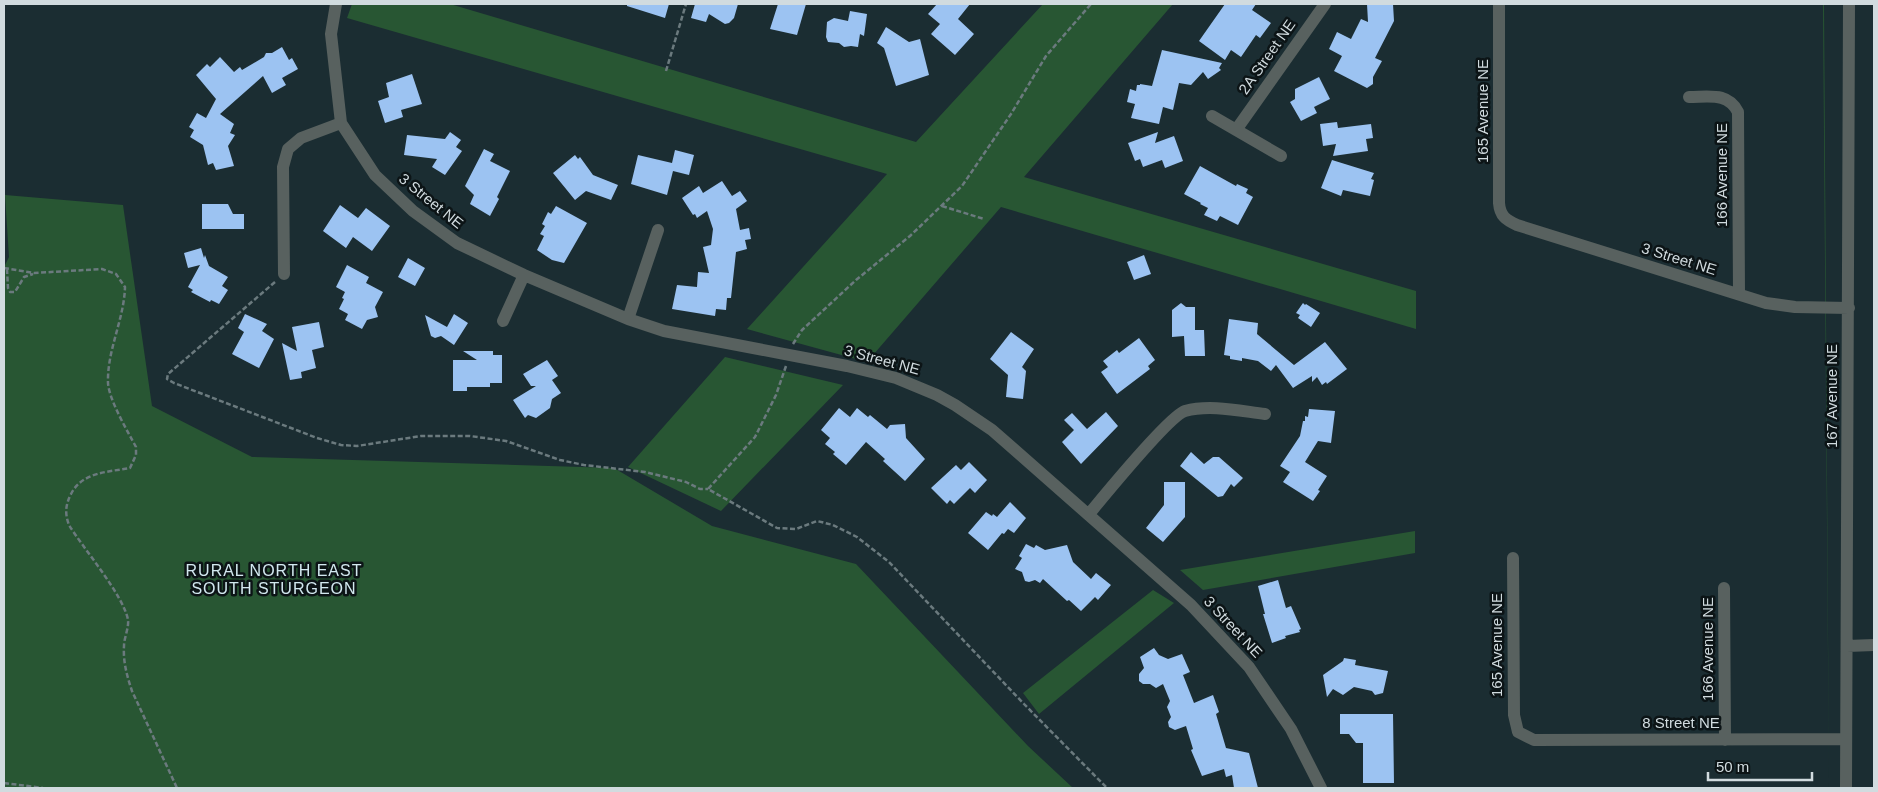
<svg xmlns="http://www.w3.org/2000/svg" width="1878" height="792" viewBox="0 0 1878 792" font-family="Helvetica,sans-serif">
<rect width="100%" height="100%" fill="#1b2d32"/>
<path fill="#285633" d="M 352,4 L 450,4 L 916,142 L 1043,4 L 1173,4 L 1024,177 L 1416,291 L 1416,329 L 1001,207 L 867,362 L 747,329 L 887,174 L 347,18 Z
M 1823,4 L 1824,4 L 1829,788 L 1767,788 L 1829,787 Z
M 5,195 L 123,205 L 152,406 L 252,457 L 614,468 L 712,526 L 856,564 L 1028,746 L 1073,788 L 4,788 L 4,267 L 9,257 Z
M 725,357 L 843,385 L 721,511 L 628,467 Z
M 1415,531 L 1415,553 L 1203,590 L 1180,570 Z
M 1153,590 L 1174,603 L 1039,714 L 1023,693 Z"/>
<path fill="#9cc3f2" d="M 627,4 L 669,4 L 665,18 L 627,6 Z
M 695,4 L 738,4 L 734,18 L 729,23 L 725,24 L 709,14 L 706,22 L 691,18 Z
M 778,4 L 806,4 L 797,35 L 770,29 Z
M 937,4 L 970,4 L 958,19 L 974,34 L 955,55 L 931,34 L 940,24 L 928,14 Z
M 1225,4 L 1256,4 L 1252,10 L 1271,23 L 1260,38 L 1256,35 L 1241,57 L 1231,50 L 1225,60 L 1199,41 Z
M 1367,4 L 1393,4 L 1394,21 L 1375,58 L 1382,61 L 1373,77 L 1373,84 L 1367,88 L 1334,71 L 1342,56 L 1329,49 L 1337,32 L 1351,39 L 1361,19 L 1368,22 Z
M 850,11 L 867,14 L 864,36 L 860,34 L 858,47 L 851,46 L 844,47 L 839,43 L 828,42 L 826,37 L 827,22 L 834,18 L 848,21 Z
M 886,27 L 909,42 L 920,39 L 929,75 L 896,86 L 884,48 L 877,43 Z
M 282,47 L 289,60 L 292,58 L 298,69 L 282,78 L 286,85 L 272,93 L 263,76 L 220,114 L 234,124 L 230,133 L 235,135 L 228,146 L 234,166 L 216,170 L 213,163 L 208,165 L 203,145 L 190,137 L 194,130 L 189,127 L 197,113 L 206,118 L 216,99 L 196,75 L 207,64 L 210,67 L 220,57 L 234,72 L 240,67 L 242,70 L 264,57 L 266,53 L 272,53 Z
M 1162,50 L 1222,63 L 1219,68 L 1221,70 L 1208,79 L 1203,72 L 1191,85 L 1179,83 L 1173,110 L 1163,107 L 1159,124 L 1131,118 L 1135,104 L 1127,102 L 1130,89 L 1136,91 L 1137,85 L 1140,85 L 1140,84 L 1152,86 Z
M 412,74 L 422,104 L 401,110 L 403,117 L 385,123 L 378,101 L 389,97 L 386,83 Z
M 1319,77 L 1330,99 L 1314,107 L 1317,113 L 1301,121 L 1290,102 L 1295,99 L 1295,89 Z
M 1337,122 L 1338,128 L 1371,124 L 1373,138 L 1366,139 L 1368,151 L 1333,156 L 1336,144 L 1323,146 L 1320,124 Z
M 450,132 L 461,140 L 456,147 L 462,151 L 445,175 L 432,167 L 437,159 L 404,155 L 407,135 L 445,139 Z
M 1158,132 L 1155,143 L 1174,136 L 1183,161 L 1165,168 L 1162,160 L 1143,167 L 1140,159 L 1135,161 L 1128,143 Z
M 484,149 L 494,154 L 490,161 L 510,171 L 497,197 L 499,199 L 490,216 L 470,204 L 474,195 L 465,186 Z
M 675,150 L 694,155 L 689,175 L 673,171 L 667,195 L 631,184 L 638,155 L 672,163 Z
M 575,155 L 578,159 L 580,157 L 593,175 L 618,185 L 611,200 L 586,191 L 575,200 L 553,173 Z
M 1332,160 L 1374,173 L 1371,179 L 1374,180 L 1370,196 L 1343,190 L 1341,196 L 1321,188 Z
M 1200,166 L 1236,186 L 1237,184 L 1248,189 L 1246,193 L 1253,197 L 1238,225 L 1220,216 L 1217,221 L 1204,215 L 1208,208 L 1200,204 L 1201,203 L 1184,194 Z
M 722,181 L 732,196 L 740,191 L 747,201 L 736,209 L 740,230 L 749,228 L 751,239 L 745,240 L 747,249 L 736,252 L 731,298 L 727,298 L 726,310 L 716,309 L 715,316 L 672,309 L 677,285 L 697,287 L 698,272 L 709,273 L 703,247 L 711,245 L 713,229 L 707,211 L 697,218 L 695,214 L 693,215 L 682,198 L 699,186 L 703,193 Z
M 202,204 L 228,204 L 233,214 L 244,214 L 244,229 L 202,229 Z
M 340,205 L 358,218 L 366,208 L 390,226 L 372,251 L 353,237 L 346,248 L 323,231 Z
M 556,206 L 587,223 L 564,263 L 552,260 L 537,250 L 544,236 L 540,234 L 545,226 L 542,224 L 548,212 L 551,214 Z
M 201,248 L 204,258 L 205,255 L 209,266 L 228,277 L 222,286 L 228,290 L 219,304 L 211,300 L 210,302 L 191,292 L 193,290 L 188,287 L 200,265 L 188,268 L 184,253 Z
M 1144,255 L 1151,274 L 1134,280 L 1127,262 Z
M 408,258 L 425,268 L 415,286 L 398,277 Z
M 347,265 L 369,277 L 366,283 L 383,292 L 375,307 L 378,317 L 367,320 L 362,329 L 345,320 L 348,314 L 339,309 L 344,299 L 342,298 L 345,292 L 336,287 Z
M 1181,303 L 1186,307 L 1195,307 L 1195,330 L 1204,330 L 1205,356 L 1185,356 L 1184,336 L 1172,337 L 1172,310 Z
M 1303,303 L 1305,305 L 1306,304 L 1320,313 L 1311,327 L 1298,318 L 1300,315 L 1296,313 Z
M 245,314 L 267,324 L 262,331 L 274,339 L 259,368 L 232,354 L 244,332 L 238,328 Z
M 454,314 L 468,323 L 454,345 L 441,336 L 435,338 L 431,336 L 425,315 L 447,327 Z
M 1229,319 L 1258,323 L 1257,334 L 1294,365 L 1325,342 L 1347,369 L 1327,384 L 1326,382 L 1322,385 L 1317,377 L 1312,382 L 1312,376 L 1293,388 L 1276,365 L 1271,371 L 1258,361 L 1242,358 L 1242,361 L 1230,359 L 1230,356 L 1224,355 Z
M 319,322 L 324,347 L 312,350 L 316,368 L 301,372 L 302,378 L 290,380 L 282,343 L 297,351 L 292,327 Z
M 1011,332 L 1034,349 L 1022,367 L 1026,371 L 1023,399 L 1006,397 L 1008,375 L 990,359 Z
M 1139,338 L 1155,360 L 1148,366 L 1150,369 L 1117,394 L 1101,372 L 1108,367 L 1103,361 L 1117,350 L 1119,353 Z
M 463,351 L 493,351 L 493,355 L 502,355 L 502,383 L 490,383 L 490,387 L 467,387 L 467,391 L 453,391 L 453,360 L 477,360 Z
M 547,360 L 558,376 L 552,380 L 561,393 L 552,399 L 550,408 L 536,418 L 528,415 L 525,418 L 513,400 L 536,386 L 531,386 L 523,374 Z
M 839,408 L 850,417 L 857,408 L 868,417 L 870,415 L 887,429 L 890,425 L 905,424 L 906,438 L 925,459 L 905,481 L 883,461 L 885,459 L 866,442 L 846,465 L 833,454 L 835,452 L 825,444 L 830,438 L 821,430 Z
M 1309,409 L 1335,411 L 1331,443 L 1318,441 L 1305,462 L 1327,476 L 1318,490 L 1320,491 L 1313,501 L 1283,482 L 1290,472 L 1280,466 L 1300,436 L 1303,421 L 1305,421 L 1305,416 L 1308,417 Z
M 1106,412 L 1118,426 L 1081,464 L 1062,442 L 1074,430 L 1064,420 L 1072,413 L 1087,429 Z
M 1191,452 L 1204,464 L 1213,457 L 1219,457 L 1243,478 L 1234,487 L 1231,484 L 1223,496 L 1218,497 L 1180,466 Z
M 969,462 L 987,480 L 975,493 L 970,488 L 954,504 L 950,500 L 947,504 L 931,488 L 956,465 L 961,470 Z
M 1164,482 L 1185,482 L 1185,517 L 1163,542 L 1146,528 L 1164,505 Z
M 1010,502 L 1026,518 L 1014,533 L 1008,529 L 1004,534 L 1002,533 L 988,550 L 968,533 L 986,512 L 992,516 L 993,514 L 997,517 Z
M 1026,544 L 1034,548 L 1036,545 L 1045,550 L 1067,545 L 1073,562 L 1091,579 L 1096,573 L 1111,585 L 1098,600 L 1095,597 L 1081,611 L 1069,600 L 1067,601 L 1043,579 L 1040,583 L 1035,580 L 1029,582 L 1025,581 L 1022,572 L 1015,569 L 1022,558 L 1019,556 Z
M 1278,580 L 1286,608 L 1291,606 L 1301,629 L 1299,630 L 1300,632 L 1285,636 L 1286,638 L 1272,643 L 1263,614 L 1265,614 L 1258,586 Z
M 1154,648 L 1159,655 L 1168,659 L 1182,654 L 1190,672 L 1183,675 L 1194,703 L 1213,695 L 1219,712 L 1216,714 L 1226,748 L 1249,753 L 1258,788 L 1234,788 L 1232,775 L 1226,777 L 1224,769 L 1202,776 L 1191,750 L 1193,749 L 1186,726 L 1175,730 L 1169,727 L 1168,722 L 1171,717 L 1167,707 L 1170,701 L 1163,684 L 1156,688 L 1150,684 L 1143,684 L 1139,681 L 1139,674 L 1144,668 L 1140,657 Z
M 1344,658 L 1356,660 L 1355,665 L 1388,671 L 1383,693 L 1375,695 L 1372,691 L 1354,687 L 1343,695 L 1333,689 L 1327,697 L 1323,675 L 1343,661 Z
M 1340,714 L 1393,714 L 1394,783 L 1363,783 L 1363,743 L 1356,743 L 1349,734 L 1340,734 Z"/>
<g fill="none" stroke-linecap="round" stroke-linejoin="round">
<path stroke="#6b7a7e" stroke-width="2.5" stroke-dasharray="5 2.5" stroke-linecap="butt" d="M 666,71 L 686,4
M 942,206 L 984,219
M 4,268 L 34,273 L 102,269 L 116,274 L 125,287 C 124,320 107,350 108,383 C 109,400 128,432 136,447 L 136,455 L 130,468 C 108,472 82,472 71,494 C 65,506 65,514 69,525 C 83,548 124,596 128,620 C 129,628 124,638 124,646 C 123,662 127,676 132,691 L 177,788
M 7,269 L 8,288 L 10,292 L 15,292 L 24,277 L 33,274
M 275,282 L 168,374 L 167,379 L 174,383 L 317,438 L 341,445 L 357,446 L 421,436 L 470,436 L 506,441 L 560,460 L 584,465 L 645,472 L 686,482 L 700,489 L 708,489
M 793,344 L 802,330 L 856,280 L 910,236 L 962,186 L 1011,114 L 1046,56 L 1091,4
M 786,366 L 776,395 L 755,437 L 708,489 L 777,528 L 796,529 L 817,521 L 833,525 L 857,537 L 889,562 L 1024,704 L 1107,788
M 4,783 L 43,788"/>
<path stroke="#58615f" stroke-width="12" d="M 336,4 L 331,34 L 341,123 L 375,175 L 413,211 L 457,243 L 524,275 L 628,319 L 664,331 L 847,366 L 896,378 L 937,395 L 955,405 L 992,430 L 1191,605 L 1249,667 L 1291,729 L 1321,788
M 1499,4 L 1499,203 C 1500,216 1506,220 1517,225 L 1766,303 L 1795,307 L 1849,308
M 1689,97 C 1709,97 1728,92 1738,112 L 1739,294
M 1212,116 L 1281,156
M 1236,130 L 1325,4
M 284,274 L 283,167 L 288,149 L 301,138 L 341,123
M 628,319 L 658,230
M 503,321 L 524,275
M 1089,514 C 1104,496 1169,416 1185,411 C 1210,404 1240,411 1265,414
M 1513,558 L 1514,715 L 1518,732 L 1534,740 L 1846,739
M 1724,588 L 1725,740
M 1847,646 L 1874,645
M 1846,788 L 1849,4"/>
</g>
<g text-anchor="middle" stroke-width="5" stroke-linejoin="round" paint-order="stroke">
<g font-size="15" fill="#d1dbdf" stroke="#0c1416">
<text transform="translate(1267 57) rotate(-55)" y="5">2A Street NE</text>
<text transform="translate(1483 111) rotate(-90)" y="5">165 Avenue NE</text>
<text transform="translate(1722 175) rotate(-90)" y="5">166 Avenue NE</text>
<text transform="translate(431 201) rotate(39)" y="5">3 Street NE</text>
<text transform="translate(1679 259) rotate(17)" y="5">3 Street NE</text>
<text transform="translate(882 360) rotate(15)" y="5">3 Street NE</text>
<text transform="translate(1832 396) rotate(-90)" y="5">167 Avenue NE</text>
<text transform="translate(1233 627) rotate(47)" y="5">3 Street NE</text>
<text transform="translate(1497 645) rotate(-90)" y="5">165 Avenue NE</text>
<text transform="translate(1708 649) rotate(-90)" y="5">166 Avenue NE</text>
<text x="1681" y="728">8 Street NE</text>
</g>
<g font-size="16" letter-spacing="1" fill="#d2e8ef" stroke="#0c1416">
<text x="274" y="576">RURAL NORTH EAST<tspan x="274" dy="18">SOUTH STURGEON</tspan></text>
</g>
</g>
<rect width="1878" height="792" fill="none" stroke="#d1dbdf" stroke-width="10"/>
<path d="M1708 772v8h104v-8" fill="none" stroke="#d1dbdf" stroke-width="2.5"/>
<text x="1716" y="772" font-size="15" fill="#d1dbdf" stroke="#0c1416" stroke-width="4" paint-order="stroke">50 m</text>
</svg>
